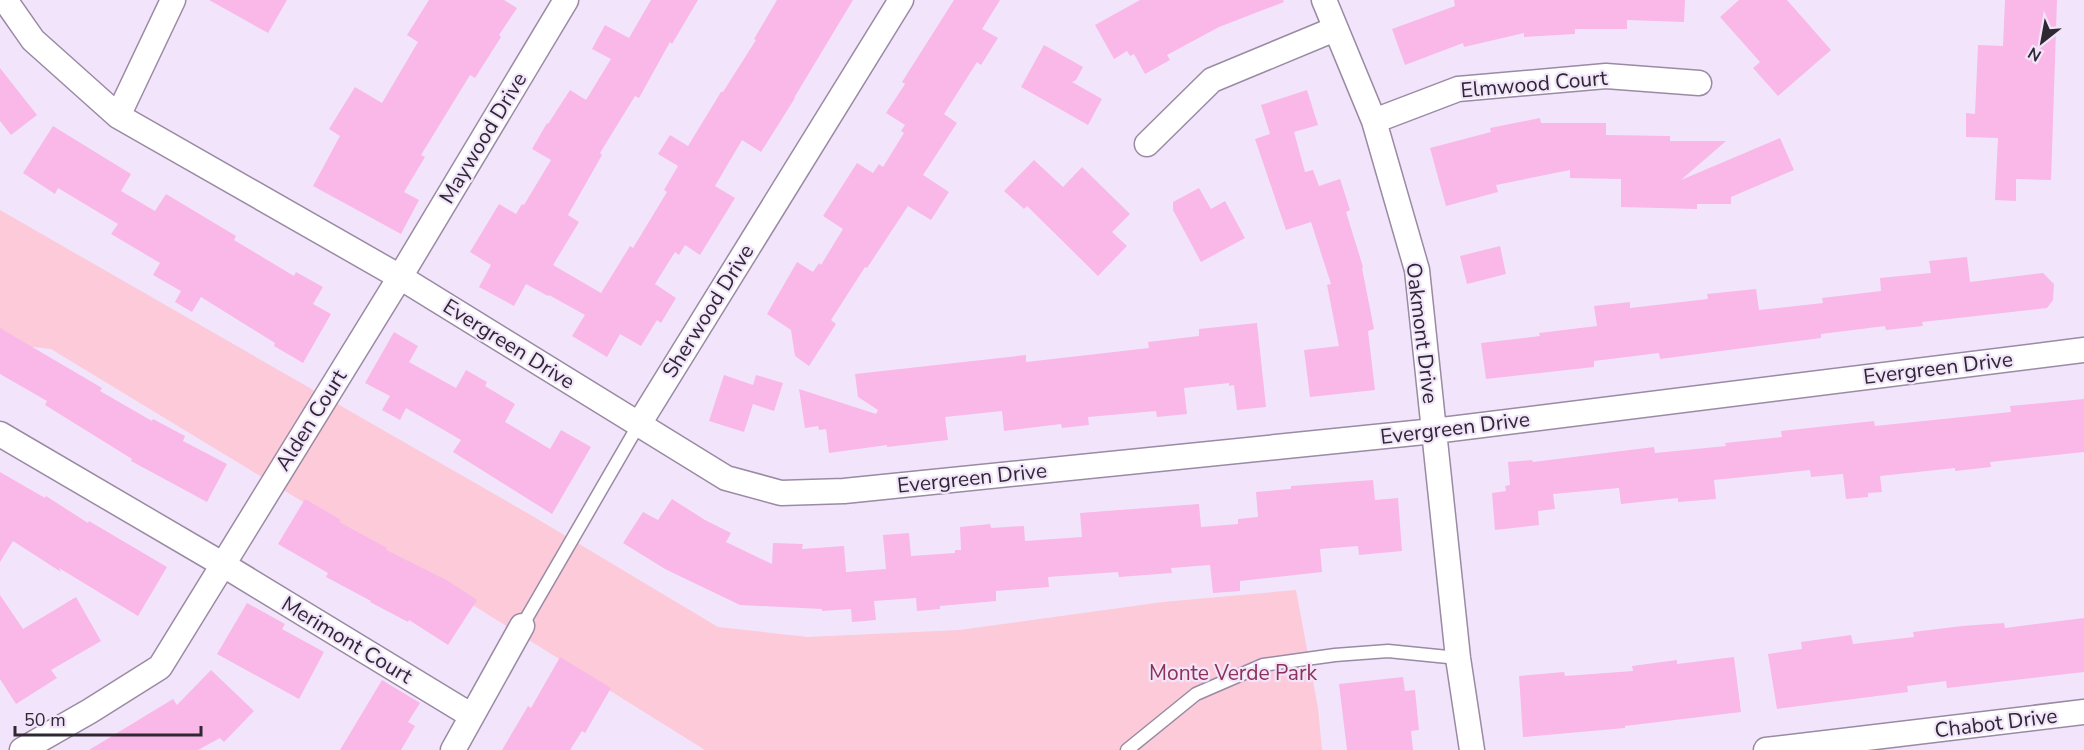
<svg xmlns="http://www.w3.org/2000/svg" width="2084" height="750" viewBox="0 0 2084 750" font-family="'Nunito Sans',sans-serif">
<rect width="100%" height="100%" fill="#f2e5fb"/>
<path fill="#fccad8" d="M 0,210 L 529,514 L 718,627 L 808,637 L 959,630 L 1163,602 L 1296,590 L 1318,708 L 1322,750 L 705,750 L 471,604 L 51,349 L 0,343 Z"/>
<path fill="#f9b8e8" d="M 209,0 L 287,0 L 268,33 Z
M 429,0 L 504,0 L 517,8 L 499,35 L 501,37 L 475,78 L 470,75 L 421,155 L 425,157 L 404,192 L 419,200 L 401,234 L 313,186 L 340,136 L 329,129 L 355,87 L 382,103 L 418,42 L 407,35 Z
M 651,0 L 698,0 L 672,44 L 670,42 L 639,98 L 635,96 L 600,153 L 602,155 L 568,215 L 579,222 L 553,265 L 601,293 L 630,246 L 633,248 L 667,192 L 664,190 L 678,166 L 658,154 L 670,135 L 688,146 L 721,92 L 723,92 L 756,40 L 754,39 L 777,0 L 853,0 L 794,98 L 795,98 L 761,152 L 742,140 L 715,186 L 735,198 L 700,255 L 685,245 L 679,255 L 675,252 L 655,284 L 676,298 L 661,323 L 657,320 L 641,346 L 620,334 L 607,357 L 572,336 L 585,315 L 549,295 L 548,296 L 526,284 L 514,306 L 479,287 L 491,265 L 470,252 L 499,204 L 516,214 L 522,204 L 524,205 L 551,160 L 532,149 L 547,123 L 548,124 L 570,90 L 586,100 L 611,59 L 592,49 L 605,25 L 629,38 Z
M 954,0 L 1000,0 L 982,29 L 998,38 L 981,65 L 977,62 L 944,114 L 957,123 L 923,175 L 949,192 L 931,220 L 908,206 L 867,268 L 865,267 L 831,320 L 836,324 L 809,366 L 795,356 L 791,330 L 767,314 L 797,262 L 813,272 L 819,263 L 821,265 L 843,229 L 823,216 L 857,163 L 873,173 L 879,164 L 883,167 L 904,133 L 901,131 L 905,125 L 886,113 L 905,84 L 902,82 Z
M 1140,0 L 1283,0 L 1284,2 L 1219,27 L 1167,55 L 1170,60 L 1145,74 L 1134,54 L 1130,56 L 1127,51 L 1114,59 L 1095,25 Z
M 1454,0 L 1685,0 L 1684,22 L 1627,20 L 1627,29 L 1575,29 L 1575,34 L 1524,37 L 1524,33 L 1464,47 L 1463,43 L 1405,65 L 1392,29 L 1455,6 Z
M 1739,0 L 1787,0 L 1831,50 L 1778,96 L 1753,68 L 1760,62 L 1720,17 Z
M 2005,0 L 2057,0 L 2051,180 L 2016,179 L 2016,201 L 1995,200 L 1998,138 L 1966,137 L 1966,113 L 1975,114 L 1978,45 L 2003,46 Z
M 1044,45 L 1083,67 L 1076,80 L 1072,82 L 1102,99 L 1088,125 L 1021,87 Z
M 0,68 L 37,115 L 11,135 L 0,121 Z
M 1307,90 L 1318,125 L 1294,132 L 1305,172 L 1313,170 L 1319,186 L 1340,179 L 1350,210 L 1346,212 L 1363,267 L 1362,268 L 1374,329 L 1368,331 L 1375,390 L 1310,397 L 1304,350 L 1339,346 L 1327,285 L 1331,284 L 1311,222 L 1286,230 L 1255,139 L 1270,134 L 1261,105 Z
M 1540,118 L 1541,123 L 1606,123 L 1606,135 L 1670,136 L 1670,141 L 1726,141 L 1681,180 L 1780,138 L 1794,170 L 1731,197 L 1731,204 L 1697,204 L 1697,209 L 1621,207 L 1621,179 L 1570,178 L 1570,170 L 1496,185 L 1498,192 L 1446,206 L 1430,148 L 1491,132 L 1490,128 Z
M 53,126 L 131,174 L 121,191 L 155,211 L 166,194 L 236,236 L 234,240 L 294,276 L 296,272 L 323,287 L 313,304 L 331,314 L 303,363 L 274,346 L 275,343 L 201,297 L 192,312 L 175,302 L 181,291 L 153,275 L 160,263 L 111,234 L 118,224 L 58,188 L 55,194 L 23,173 Z
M 1034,160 L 1063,187 L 1082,167 L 1130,214 L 1112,232 L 1127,246 L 1098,276 L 1027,206 L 1024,209 L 1004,191 Z
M 1199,188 L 1211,209 L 1225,201 L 1245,238 L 1201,262 L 1173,210 L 1173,202 Z
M 1500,246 L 1506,274 L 1467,284 L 1460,256 Z
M 1967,257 L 1970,282 L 2043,273 L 2054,284 L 2053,300 L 2047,308 L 1922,322 L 1923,326 L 1886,330 L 1885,326 L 1821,334 L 1821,338 L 1660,359 L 1659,353 L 1594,361 L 1594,367 L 1486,379 L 1481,343 L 1540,336 L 1539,333 L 1597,326 L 1594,306 L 1630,302 L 1630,308 L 1708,299 L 1707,294 L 1756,289 L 1759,310 L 1823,303 L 1822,298 L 1881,291 L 1880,278 L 1931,273 L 1929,261 Z
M 1257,323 L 1266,407 L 1237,410 L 1234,385 L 1229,386 L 1229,383 L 1184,388 L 1187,414 L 1157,417 L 1156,411 L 1088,417 L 1089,425 L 1062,428 L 1061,424 L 1004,431 L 1002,411 L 945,417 L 948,440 L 887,447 L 887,445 L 829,453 L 826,429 L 819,430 L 818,426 L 805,428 L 799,389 L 876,414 L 878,410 L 858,397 L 855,374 L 1026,355 L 1026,362 L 1149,348 L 1148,342 L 1199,336 L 1199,329 Z
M 0,328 L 102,388 L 100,391 L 152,421 L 153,419 L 185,436 L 183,441 L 227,464 L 207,502 L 131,461 L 132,459 L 45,405 L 47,401 L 0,374 Z
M 394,332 L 418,346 L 409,362 L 456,388 L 466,370 L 487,382 L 485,386 L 515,404 L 505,422 L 550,449 L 561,430 L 591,447 L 552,514 L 453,452 L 461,440 L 406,408 L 400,420 L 382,410 L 390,396 L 365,383 Z
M 724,375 L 753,385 L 756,375 L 783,383 L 774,411 L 753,404 L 744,432 L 709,421 Z
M 2084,399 L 2084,452 L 1990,462 L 1991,467 L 1955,471 L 1955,468 L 1880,476 L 1882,492 L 1868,493 L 1868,497 L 1846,499 L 1843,474 L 1811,477 L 1810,470 L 1714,480 L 1716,499 L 1678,502 L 1678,498 L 1621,504 L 1619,488 L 1553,494 L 1555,509 L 1538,511 L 1539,525 L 1495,530 L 1492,493 L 1506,491 L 1505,486 L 1510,485 L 1508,462 L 1532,460 L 1533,462 L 1654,447 L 1655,453 L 1726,446 L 1725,443 L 1782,437 L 1781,431 L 1874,421 L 1875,426 L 2011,412 L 2010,406 Z
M 0,472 L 45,498 L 46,496 L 88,523 L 89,521 L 167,567 L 138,616 L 59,568 L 61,572 L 13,541 L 0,562 Z
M 1373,480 L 1375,500 L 1398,498 L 1402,551 L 1359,555 L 1358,546 L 1320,549 L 1322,572 L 1240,581 L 1240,591 L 1213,593 L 1210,565 L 1171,568 L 1172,573 L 1119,577 L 1118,572 L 1048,577 L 1049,587 L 996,591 L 996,601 L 940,606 L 940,609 L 917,611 L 916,598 L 874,601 L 876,620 L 852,622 L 851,609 L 822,611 L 822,609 L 740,605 L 665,569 L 623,543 L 643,512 L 658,520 L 672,499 L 705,520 L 731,533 L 726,542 L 772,564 L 773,543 L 803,544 L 802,549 L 844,546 L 846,572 L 886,569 L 883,535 L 909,533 L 911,556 L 955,553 L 955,550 L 961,550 L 960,527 L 990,524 L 991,528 L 1024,526 L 1025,541 L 1082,537 L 1080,513 L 1199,504 L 1201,527 L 1238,524 L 1238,519 L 1258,517 L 1256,492 L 1291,489 L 1291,486 Z
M 305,499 L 341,520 L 339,522 L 387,548 L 386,550 L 448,581 L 477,600 L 448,645 L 409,620 L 408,622 L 370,602 L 371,601 L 326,577 L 328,573 L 278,544 Z
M 0,595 L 23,629 L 76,597 L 101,641 L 51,670 L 57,678 L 16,704 L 0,679 Z
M 247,603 L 285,624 L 282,629 L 324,652 L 299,699 L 217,654 Z
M 2084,618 L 2084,672 L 1947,688 L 1946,681 L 1907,686 L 1908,692 L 1777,709 L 1768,654 L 1802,649 L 1801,642 L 1851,635 L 1853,644 L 1914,637 L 1913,632 L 1962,626 L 2004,623 L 2005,628 Z
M 560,657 L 611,688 L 585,733 L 582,731 L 570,750 L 502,750 L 528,706 L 531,708 Z
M 1734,657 L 1741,712 L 1625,726 L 1625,728 L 1523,737 L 1519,676 L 1564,672 L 1565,676 L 1633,671 L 1632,666 L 1677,660 L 1677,664 Z
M 211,670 L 254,711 L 224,742 L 220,738 L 198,750 L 89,750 L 173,699 L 177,705 Z
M 1403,677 L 1405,691 L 1415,690 L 1419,730 L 1411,731 L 1413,750 L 1347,750 L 1339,684 Z
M 382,680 L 420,703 L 408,722 L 415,726 L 401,750 L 340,750 Z"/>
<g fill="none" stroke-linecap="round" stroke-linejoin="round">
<defs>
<path id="lane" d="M 522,626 L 639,424
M 1127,750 L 1196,694 L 1263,665 L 1335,655 L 1388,651 L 1458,658"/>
<path id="street" d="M 5,0 L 33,40 L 118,116 L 400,277 L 726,478 L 781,493 L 844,491 L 1434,431 L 2084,350
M 1324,0 L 1374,121 L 1417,270 L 1458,658 L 1472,750
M 118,116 L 173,0
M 1374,121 L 1458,89 L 1606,76 L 1699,83
M 1147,144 L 1212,80 L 1335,29
M 639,424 L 901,0
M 0,434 L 222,564 L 472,716
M 22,750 L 90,711 L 160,667 L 400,277 L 566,0
M 453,750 L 522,626
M 1766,750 L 2084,712"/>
</defs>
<use href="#lane" stroke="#9a8aa4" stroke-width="15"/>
<use href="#street" stroke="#9a8aa4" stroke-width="27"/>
<use href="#lane" stroke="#fff" stroke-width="12"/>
<use href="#street" stroke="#fff" stroke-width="24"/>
</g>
<g text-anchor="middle" stroke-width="4.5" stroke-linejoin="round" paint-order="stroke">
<g font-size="21" fill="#2f2833" stroke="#f2e5fb">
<text transform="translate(1534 84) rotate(-5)" y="7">Elmwood Court</text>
<text transform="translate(483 138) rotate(-59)" y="7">Maywood Drive</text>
<text transform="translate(708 311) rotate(-58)" y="7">Sherwood Drive</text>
<text transform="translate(1422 333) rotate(83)" y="7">Oakmont Drive</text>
<text transform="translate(509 344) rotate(32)" y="7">Evergreen Drive</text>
<text transform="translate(1938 368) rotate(-7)" y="7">Evergreen Drive</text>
<text transform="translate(311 420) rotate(-58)" y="7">Alden Court</text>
<text transform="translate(1455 428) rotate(-7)" y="7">Evergreen Drive</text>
<text transform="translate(972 478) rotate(-6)" y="7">Evergreen Drive</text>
<text transform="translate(347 640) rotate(31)" y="7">Merimont Court</text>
<text transform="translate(1996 723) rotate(-7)" y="7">Chabot Drive</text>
</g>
<g font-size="21" fill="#8c3254" stroke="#f2e5fb">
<text x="1233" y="680">Monte Verde Park</text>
</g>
</g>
<g transform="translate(2042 42) rotate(211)" stroke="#f2e5fb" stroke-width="4.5" paint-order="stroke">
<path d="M0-4.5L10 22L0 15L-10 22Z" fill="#2f2833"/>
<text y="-9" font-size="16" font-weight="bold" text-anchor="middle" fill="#2f2833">N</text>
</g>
<path d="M15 726v9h186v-9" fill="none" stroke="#2f2833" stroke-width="3"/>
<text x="24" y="726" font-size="18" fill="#2f2833" stroke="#f2e5fb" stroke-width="4.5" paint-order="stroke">50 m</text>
</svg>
